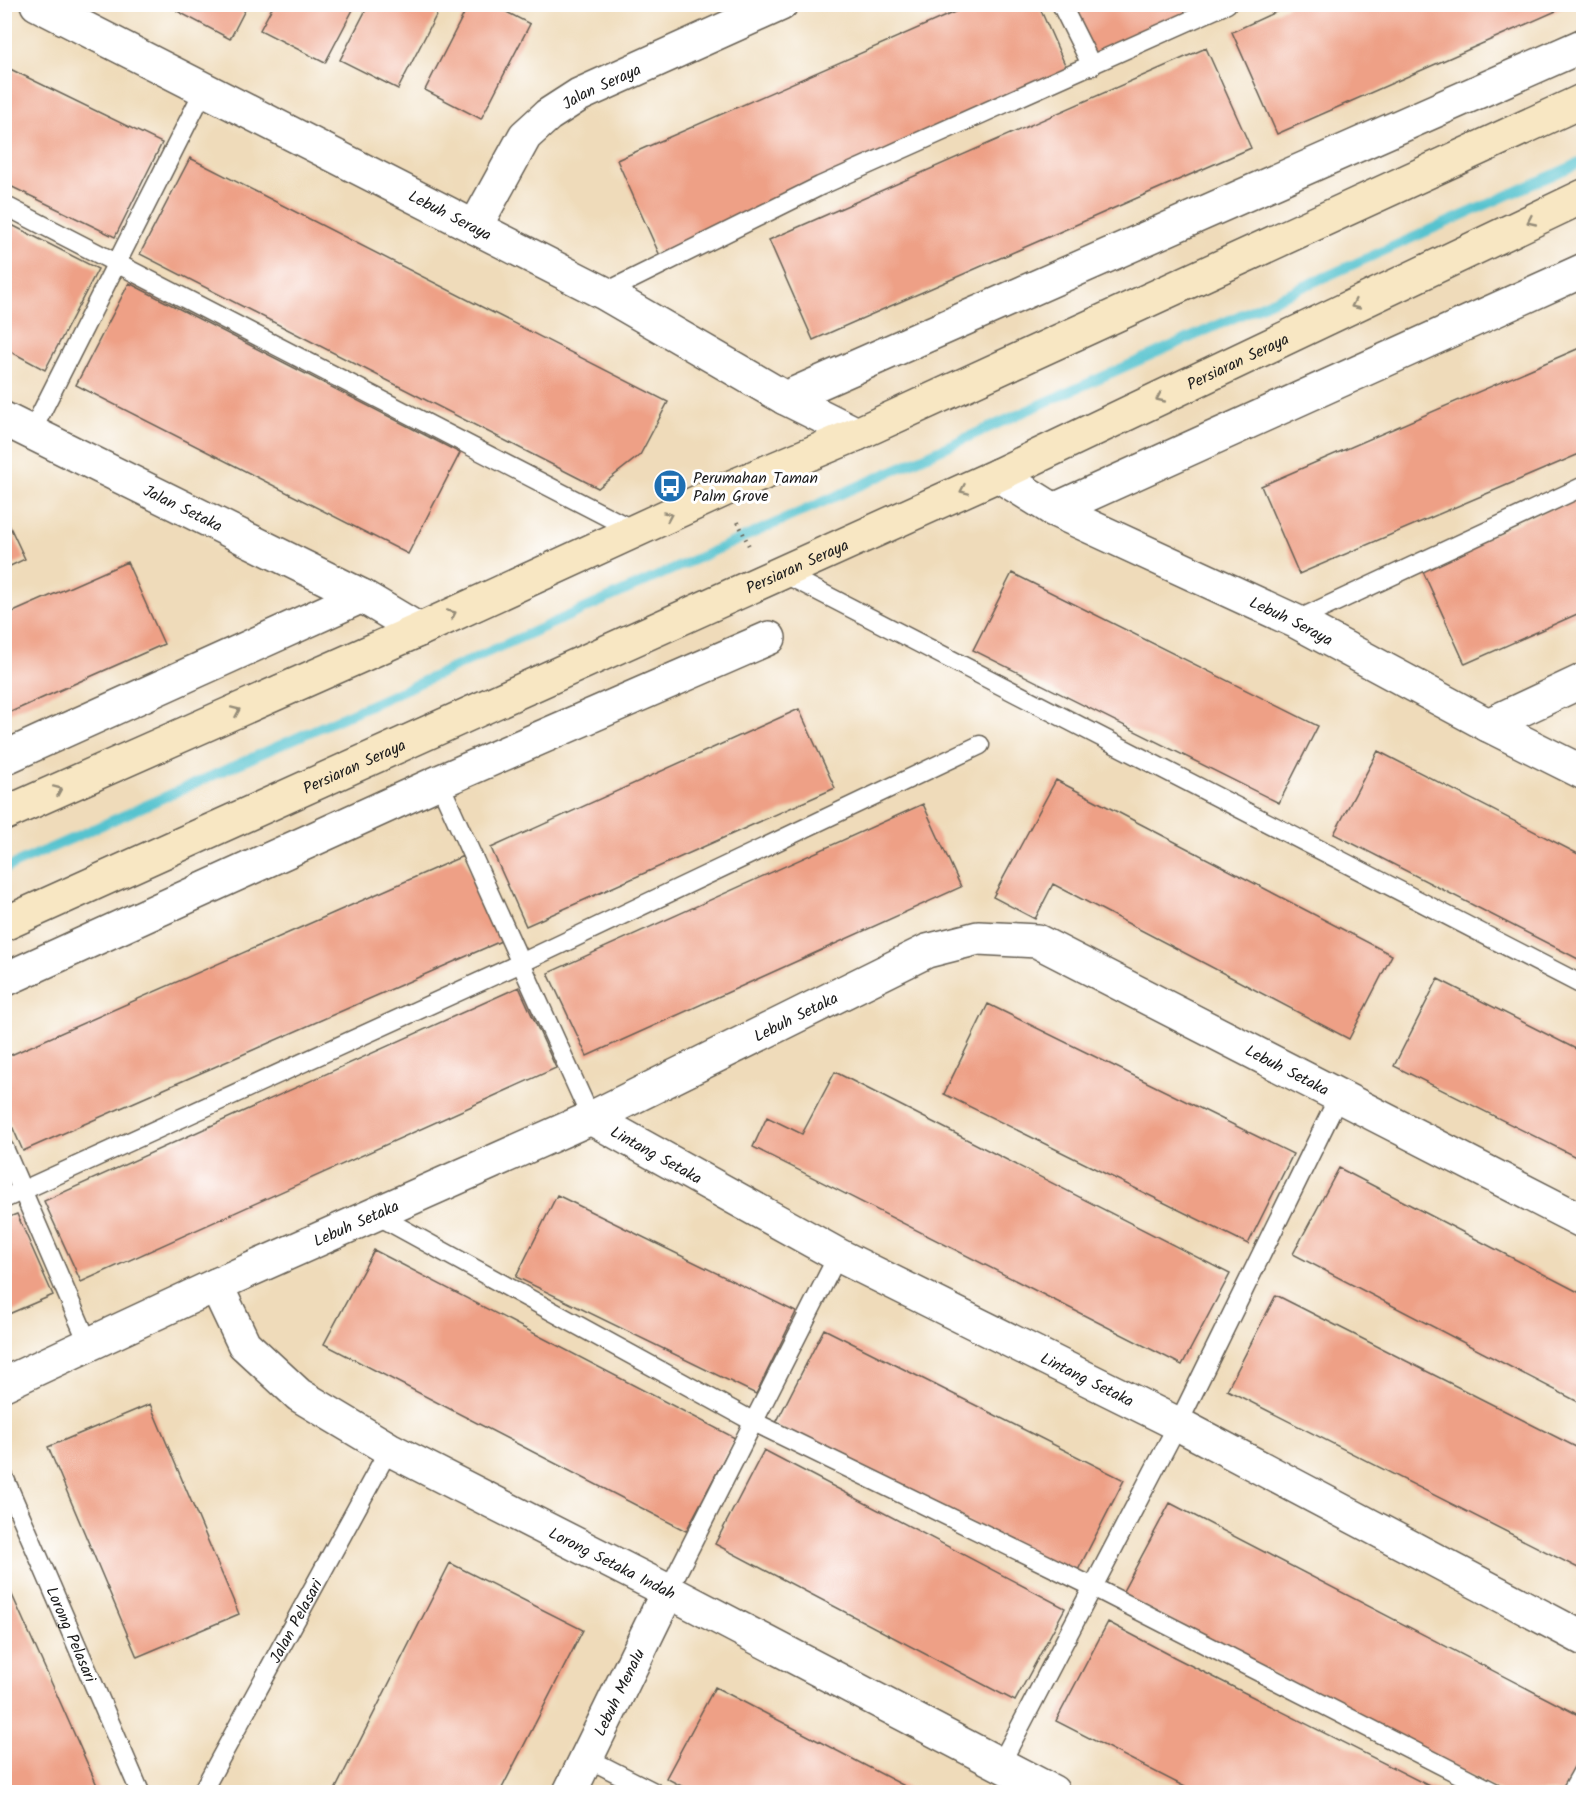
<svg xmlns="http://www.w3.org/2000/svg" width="1588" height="1797" viewBox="0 0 1588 1797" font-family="Kalam,sans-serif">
<rect width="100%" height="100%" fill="#fff"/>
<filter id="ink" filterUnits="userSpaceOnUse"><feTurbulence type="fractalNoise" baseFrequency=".0167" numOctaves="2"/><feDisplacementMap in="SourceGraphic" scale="12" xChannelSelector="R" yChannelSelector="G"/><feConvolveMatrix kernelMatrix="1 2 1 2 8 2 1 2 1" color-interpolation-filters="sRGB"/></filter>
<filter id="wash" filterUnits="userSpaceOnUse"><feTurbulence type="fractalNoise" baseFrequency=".008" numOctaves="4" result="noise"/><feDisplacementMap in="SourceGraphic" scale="24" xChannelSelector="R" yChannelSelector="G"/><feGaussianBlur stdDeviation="1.35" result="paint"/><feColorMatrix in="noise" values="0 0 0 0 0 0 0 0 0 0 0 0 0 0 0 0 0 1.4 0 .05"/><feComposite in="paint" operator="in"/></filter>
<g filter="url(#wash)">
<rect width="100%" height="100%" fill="#efdbba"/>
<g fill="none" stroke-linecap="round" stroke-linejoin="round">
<path stroke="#56c3cf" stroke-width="10" d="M 4,869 L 1584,161"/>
</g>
<g id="blocks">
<path fill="#eea086" d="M 180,4 L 248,4 L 230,39 L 177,11 Z
M 274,4 L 356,4 L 325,63 L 260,30 Z
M 369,4 L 442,4 L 398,89 L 340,60 Z
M 469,4 L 491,4 L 530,24 L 481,119 L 425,90 Z
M 973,4 L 1038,4 L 1071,78 L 661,258 L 617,160 Z
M 1070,4 L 1225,4 L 1096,62 Z
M 1293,4 L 1572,4 L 1277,134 L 1232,32 Z
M 1206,48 L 1251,148 L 813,340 L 769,240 Z
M 4,66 L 162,143 L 115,237 L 4,183 Z
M 190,158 L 668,402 L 640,455 L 598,488 L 140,254 Z
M 4,221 L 98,269 L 45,370 L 4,348 Z
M 129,283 L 460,453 L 408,554 L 76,385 Z
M 1582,347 L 1584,452 L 1299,574 L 1261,486 Z
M 1584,493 L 1584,611 L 1465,664 L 1421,567 Z
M 4,514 L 25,559 L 4,569 Z
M 127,562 L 164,644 L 4,715 L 4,616 Z
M 1012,573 L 1318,726 L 1279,803 L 973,650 Z
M 799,709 L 835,788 L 526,926 L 491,848 Z
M 1378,751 L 1584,857 L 1584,962 L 1334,834 Z
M 1056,780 L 1392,955 L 1349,1039 L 1053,884 L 1035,919 L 993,897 Z
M 923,804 L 961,887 L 587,1056 L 548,973 Z
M 463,856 L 501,941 L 23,1151 L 4,1108 L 4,1058 Z
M 1438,979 L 1584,1053 L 1584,1161 L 1394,1066 Z
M 519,987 L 556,1068 L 81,1282 L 44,1201 Z
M 988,1004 L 1293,1154 L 1248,1244 L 944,1094 Z
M 835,1072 L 1230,1274 L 1182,1365 L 753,1147 L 767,1117 L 802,1134 Z
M 1339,1168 L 1584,1295 L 1584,1405 L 1293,1254 Z
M 557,1195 L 796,1312 L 756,1394 L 516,1277 Z
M 17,1214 L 53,1295 L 4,1316 L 4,1219 Z
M 374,1250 L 735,1438 L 686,1531 L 324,1344 Z
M 1276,1295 L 1584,1451 L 1584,1571 L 1227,1390 Z
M 824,1329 L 1124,1480 L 1075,1576 L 775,1425 Z
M 150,1404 L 239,1614 L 137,1657 L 48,1447 Z
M 764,1450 L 1065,1608 L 1015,1701 L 715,1544 Z
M 1170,1503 L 1584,1718 L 1584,1754 L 1563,1792 L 1501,1792 L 1121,1595 Z
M 450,1563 L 583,1630 L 500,1792 L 334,1792 Z
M 4,1577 L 61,1704 L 100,1792 L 4,1792 Z
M 1108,1622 L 1174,1657 L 1441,1792 L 1195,1792 L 1189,1789 L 1056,1721 Z
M 715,1687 L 780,1721 L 916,1792 L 693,1792 L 666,1778 Z"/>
</g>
</g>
<g filter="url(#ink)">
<use href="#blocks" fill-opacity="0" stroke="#665f53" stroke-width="1.5"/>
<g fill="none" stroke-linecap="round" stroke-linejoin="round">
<defs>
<g id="lane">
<path d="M 1061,4 L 1092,66"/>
<path d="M 4,205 L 635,531"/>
<path d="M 604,293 L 820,186 L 1227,4"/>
<path d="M 31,433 L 204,90"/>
<path d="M 783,573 L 1584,986"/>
<path d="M 1295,621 L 1584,486"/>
<path d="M 439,782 L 591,1118"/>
<path d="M 4,1148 L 89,1345"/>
<path d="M 4,1199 L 521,963 L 980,745"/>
<path d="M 375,1214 L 754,1422 L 1093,1587 L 1494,1792"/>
<path id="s1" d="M 4,1477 L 140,1792"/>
<path d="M 668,1591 L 838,1255"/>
<path d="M 587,1758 L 654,1792"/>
<path d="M 1000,1765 L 1178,1424 L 1339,1096"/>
<path id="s2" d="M 202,1792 L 389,1449"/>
<path d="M 1571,1792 L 1584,1769"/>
</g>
<g id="street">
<path id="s3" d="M 37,4 L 604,293 L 785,398 L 857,434"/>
<path id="s4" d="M 475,227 L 525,136 L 548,115 L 579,95 L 781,4"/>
<path d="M 785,398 L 1584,45"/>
<path id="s5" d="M 4,419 L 362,596 L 419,630"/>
<path id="s6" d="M 998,475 L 1054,510 L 1295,621 L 1488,725 L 1584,773"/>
<path d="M 1054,510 L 1584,270"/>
<path d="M 1488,725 L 1584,680"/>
<path d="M 4,758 L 362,596"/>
<path d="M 4,980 L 439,782 L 769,638"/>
<path id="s7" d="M 591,1118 L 838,1255 L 1178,1424 L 1584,1639"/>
<path id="s8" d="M 216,1285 L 244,1344 L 299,1395 L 389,1449 L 668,1591 L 1053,1792"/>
<path id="s9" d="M 4,1384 L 216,1285 L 591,1118 L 927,951 L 978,938 L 1037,941 L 1584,1222"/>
<path id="s10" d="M 570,1792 L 668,1591"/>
</g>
<g id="secondary">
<path d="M 4,814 L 419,630 L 724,490 L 857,434 L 1584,100"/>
<path id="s11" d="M 4,924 L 998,475 L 1584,196"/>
</g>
</defs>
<use href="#lane" stroke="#665f53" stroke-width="21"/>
<use href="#street" stroke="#665f53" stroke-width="36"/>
<use href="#secondary" stroke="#665f53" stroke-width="36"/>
<path stroke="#665f53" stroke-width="4" stroke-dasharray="1.5 4.5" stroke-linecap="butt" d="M 738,522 L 750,548"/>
<use href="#lane" stroke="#fff" stroke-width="18"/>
<use href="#street" stroke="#fff" stroke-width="33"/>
<use href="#secondary" stroke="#f8e7c3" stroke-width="33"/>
</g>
<defs><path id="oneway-chevron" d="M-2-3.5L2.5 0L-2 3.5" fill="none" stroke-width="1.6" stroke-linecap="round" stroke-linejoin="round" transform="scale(1.5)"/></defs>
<g stroke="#958c78">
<use href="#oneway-chevron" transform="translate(1531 221) rotate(155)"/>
<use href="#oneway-chevron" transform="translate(1355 305) rotate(155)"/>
<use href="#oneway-chevron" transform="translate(1160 398) rotate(155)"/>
<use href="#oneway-chevron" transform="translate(964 490) rotate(156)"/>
<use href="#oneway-chevron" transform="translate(668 516) rotate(-24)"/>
<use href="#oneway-chevron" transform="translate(452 614) rotate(-25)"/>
<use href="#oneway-chevron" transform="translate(236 711) rotate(-24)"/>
<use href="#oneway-chevron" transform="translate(58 790) rotate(-24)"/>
</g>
</g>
<defs>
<symbol id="bus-disc" viewBox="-11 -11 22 22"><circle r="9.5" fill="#1f6fb2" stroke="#fff"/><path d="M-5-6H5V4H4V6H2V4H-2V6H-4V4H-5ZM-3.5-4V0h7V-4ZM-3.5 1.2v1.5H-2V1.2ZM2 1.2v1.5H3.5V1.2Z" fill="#fff"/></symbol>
</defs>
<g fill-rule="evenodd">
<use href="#bus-disc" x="651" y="467" width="38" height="38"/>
</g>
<g text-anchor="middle" stroke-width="6" stroke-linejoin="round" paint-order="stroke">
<g font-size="16" fill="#1c1c1c" stroke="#fff">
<text dy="6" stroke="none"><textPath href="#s4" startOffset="196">Jalan Seraya</textPath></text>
<text dy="6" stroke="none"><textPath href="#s3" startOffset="464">Lebuh Seraya</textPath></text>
<text dy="6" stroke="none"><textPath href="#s11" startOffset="1356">Persiaran Seraya</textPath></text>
<text dy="6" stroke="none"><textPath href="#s5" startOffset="200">Jalan Setaka</textPath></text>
<text dy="6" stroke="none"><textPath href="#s11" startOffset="870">Persiaran Seraya</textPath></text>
<text dy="6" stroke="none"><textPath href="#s6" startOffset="328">Lebuh Seraya</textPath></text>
<text dy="6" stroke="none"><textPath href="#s11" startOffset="384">Persiaran Seraya</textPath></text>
<text dy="6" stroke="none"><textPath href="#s9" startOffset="873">Lebuh Setaka</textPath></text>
<text dy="6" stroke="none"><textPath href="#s9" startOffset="1413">Lebuh Setaka</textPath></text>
<text dy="6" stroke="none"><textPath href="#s7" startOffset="75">Lintang Setaka</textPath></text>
<text dy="6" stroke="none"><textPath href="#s9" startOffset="387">Lebuh Setaka</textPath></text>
<text dy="6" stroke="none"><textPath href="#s7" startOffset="561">Lintang Setaka</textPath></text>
<text dy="6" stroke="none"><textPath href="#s8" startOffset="496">Lorong Setaka Indah</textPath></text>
<text dy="6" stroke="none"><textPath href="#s2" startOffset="195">Jalan Pelasari</textPath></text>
<text dy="6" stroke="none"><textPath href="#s1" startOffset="171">Lorong Pelasari</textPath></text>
<text dy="6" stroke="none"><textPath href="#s10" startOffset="111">Lebuh Menalu</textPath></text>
</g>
<g font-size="16" fill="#1c1c1c" stroke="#fff" text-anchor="start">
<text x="693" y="483">Perumahan Taman<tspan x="693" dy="18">Palm Grove</tspan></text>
</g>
</g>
<rect width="1588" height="1797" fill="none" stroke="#fff" stroke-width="24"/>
</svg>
